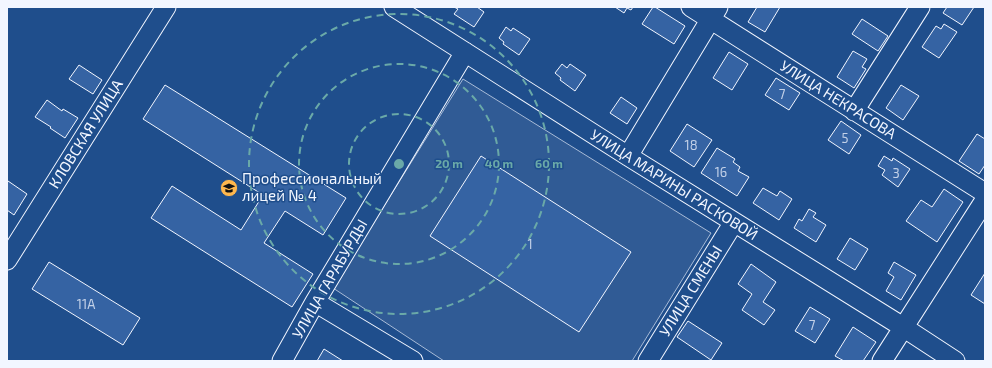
<svg xmlns="http://www.w3.org/2000/svg" width="992" height="368" viewBox="0 0 992 368" font-family="'Exo 2',sans-serif">
<rect width="100%" height="100%" fill="#1f4e8c"/>
<path fill="#305b95" stroke="#a8bbd7" d="M 463,79 L 711,233 L 632,361 L 444,361 L 333,288 Z"/>
<path fill="#3563a3" stroke="#f2f6ff" d="M 454,7 L 477,7 L 484,12 L 474,27 L 454,14 L 458,9 Z
M 615,7 L 633,7 L 631,10 L 627,8 L 624,13 Z
M 653,7 L 655,7 L 685,26 L 674,44 L 642,24 Z
M 757,7 L 780,7 L 765,32 L 748,22 Z
M 947,7 L 974,7 L 962,25 L 943,13 Z
M 862,19 L 888,36 L 878,51 L 852,34 Z
M 944,24 L 957,32 L 939,58 L 922,47 L 936,26 L 941,29 Z
M 506,27 L 511,31 L 513,28 L 530,39 L 519,55 L 503,44 L 504,42 L 499,38 Z
M 853,51 L 867,59 L 862,67 L 866,69 L 854,88 L 837,77 Z
M 729,52 L 748,64 L 732,90 L 713,78 Z
M 562,64 L 567,68 L 570,64 L 586,75 L 575,91 L 560,80 L 561,78 L 555,73 Z
M 79,65 L 102,80 L 93,94 L 69,79 Z
M 776,78 L 800,93 L 789,110 L 765,95 Z
M 165,85 L 346,198 L 323,235 L 285,211 L 264,243 L 313,274 L 292,307 L 151,218 L 172,186 L 241,230 L 263,195 L 143,119 Z
M 901,85 L 919,96 L 903,120 L 886,108 Z
M 621,97 L 637,108 L 627,124 L 610,113 Z
M 47,100 L 62,111 L 63,109 L 78,118 L 65,138 L 50,128 L 51,127 L 35,117 Z
M 841,121 L 861,135 L 849,154 L 828,140 Z
M 687,124 L 712,140 L 694,167 L 670,151 Z
M 977,134 L 985,139 L 985,165 L 979,174 L 959,161 Z
M 717,148 L 735,159 L 733,162 L 740,167 L 738,171 L 749,177 L 737,196 L 701,173 Z
M 481,156 L 631,252 L 579,332 L 430,236 Z
M 884,156 L 892,161 L 893,158 L 910,169 L 898,187 L 882,175 L 885,170 L 878,166 Z
M 8,181 L 27,194 L 14,215 L 7,210 L 7,183 Z
M 763,188 L 777,196 L 780,191 L 792,199 L 779,220 L 753,203 Z
M 944,189 L 963,202 L 937,242 L 906,221 L 921,200 L 932,207 Z
M 809,209 L 816,213 L 813,217 L 826,225 L 816,242 L 794,228 L 799,219 L 802,221 Z
M 850,238 L 868,249 L 855,270 L 837,259 Z
M 49,262 L 140,318 L 123,345 L 32,289 Z
M 894,262 L 916,275 L 901,300 L 886,291 L 894,277 L 888,273 Z
M 751,264 L 776,282 L 763,302 L 775,310 L 764,325 L 742,310 L 752,294 L 738,284 Z
M 985,273 L 985,304 L 971,295 Z
M 810,307 L 830,319 L 815,343 L 795,331 Z
M 688,321 L 722,343 L 711,360 L 677,337 Z
M 853,327 L 876,342 L 863,361 L 844,361 L 835,356 Z
M 324,349 L 343,361 L 317,361 Z"/>
<g fill="none" stroke-linecap="round" stroke-linejoin="round">
<defs>
<path id="minor" d="M 394,7 L 628,156 L 903,327 L 955,361
M 691,7 L 985,193
M 854,111 L 920,7
M 628,156 L 718,7
M 7,260 L 166,7
M 315,302 L 413,361
M 282,361 L 315,302 L 465,52
M 648,361 L 734,222
M 882,361 L 985,200"/>
</defs>
<use href="#minor" stroke="#f2f6ff" stroke-width="21"/>
<use href="#minor" stroke="#1f4e8c" stroke-width="19"/>
</g>
<g fill="none" stroke="#6aa9a8" stroke-width="2" stroke-dasharray="7 5">
<circle cx="399" cy="164" r="50"/>
<circle cx="399" cy="164" r="100"/>
<circle cx="399" cy="164" r="150"/>
</g>
<defs>
<symbol id="university-disc" viewBox="-11 -11 22 22"><circle r="9.5" fill="#ffb74d" stroke="#1f4e8c"/><path d="M0-5L7-2L0 1L-7-2ZM-4 1L0 2.5L4 1V4Q0 6-4 4Z" fill="#111"/></symbol>
</defs>
<g fill-rule="evenodd">
<use href="#university-disc" x="219" y="178" width="20" height="20"/>
</g>
<g text-anchor="middle" stroke-width="3" stroke-linejoin="round" paint-order="stroke">
<g font-size="13" fill="#c3d1e8">
<text x="782" y="99">7</text>
<text x="845" y="143">5</text>
<text x="691" y="150">18</text>
<text x="721" y="177">16</text>
<text x="896" y="178">3</text>
<text x="530" y="249">1</text>
<text x="86" y="309">11А</text>
<text x="812" y="330">7</text>
</g>
<g font-size="15" fill="#f2f6ff" stroke="#1f4e8c">
<text transform="translate(838 100) rotate(32)" y="5">УЛИЦА НЕКРАСОВА</text>
<text transform="translate(86 134) rotate(-58)" y="5">КЛОВСКАЯ УЛИЦА</text>
<text transform="translate(674 185) rotate(32)" y="5">УЛИЦА МАРИНЫ РАСКОВОЙ</text>
<text transform="translate(330 279) rotate(-60)" y="5">УЛИЦА ГАРАБУРДЫ</text>
<text transform="translate(691 291) rotate(-58)" y="5">УЛИЦА СМЕНЫ</text>
</g>
<g font-size="15" fill="#f2f6ff" stroke="#1f4e8c" text-anchor="start">
<text x="242" y="184">Профессиональный<tspan x="242" dy="17">лицей № 4</tspan></text>
</g>
</g>
<circle cx="399" cy="164" r="6" fill="#6aa9a8" stroke="#1f4e8c" stroke-width="2"/>
<g font-size="12" text-anchor="middle" font-weight="bold" fill="#6aa9a8" stroke="#1f4e8c" stroke-width="3" stroke-linejoin="round" paint-order="stroke">
<text x="449" y="168">20 m</text>
<text x="499" y="168">40 m</text>
<text x="549" y="168">60 m</text>
</g>
<rect width="992" height="368" fill="none" stroke="#f2f6ff" stroke-width="16"/>
</svg>
